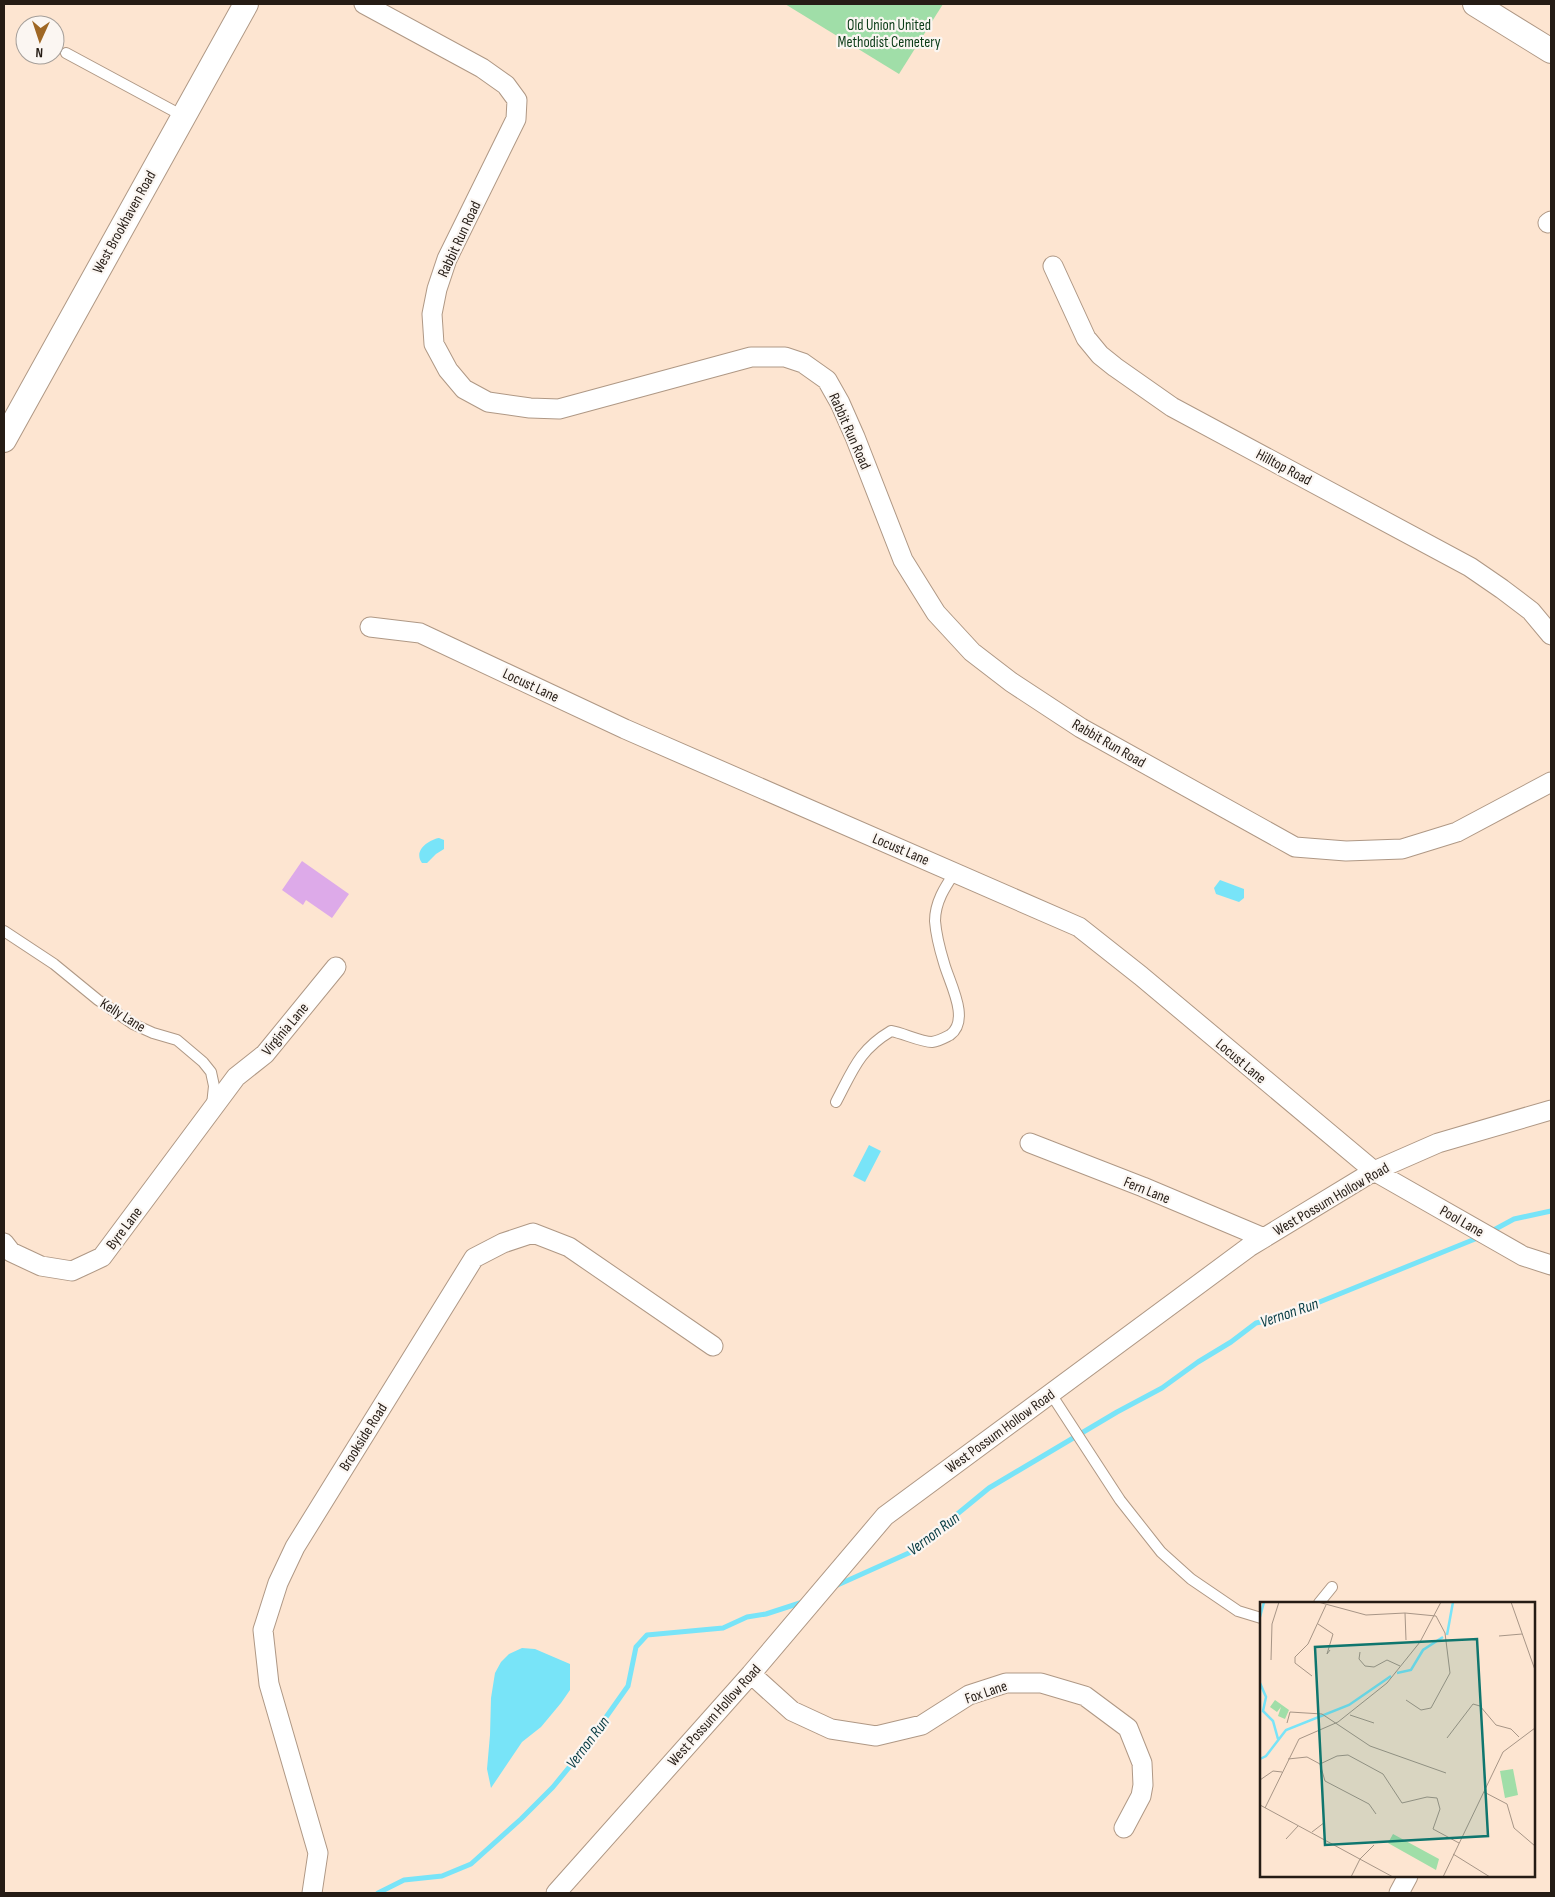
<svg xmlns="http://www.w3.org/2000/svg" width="1555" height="1897" viewBox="0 0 1555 1897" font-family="'Sofia Sans Condensed',sans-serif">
<rect width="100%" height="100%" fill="#fde5d1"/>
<path fill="#a0dea8" d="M 785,4 L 943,4 L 899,74 Z"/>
<path fill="#78e4f8" d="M 439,838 L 444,840 L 444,849 L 436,854 L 427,863 L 422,863 C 413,851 428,840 439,838 Z
M 1220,880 L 1244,889 L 1244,898 L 1239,902 L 1216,894 L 1214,888 Z
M 869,1145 L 881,1151 L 865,1182 L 853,1176 Z
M 522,1648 L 535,1649 L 570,1664 L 570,1690 L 561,1703 L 541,1727 L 522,1742 L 491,1788 L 487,1769 L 490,1735 L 491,1698 L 495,1673 L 501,1662 L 509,1654 Z"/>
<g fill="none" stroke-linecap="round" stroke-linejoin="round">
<path stroke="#78e4f8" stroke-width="5" d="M 1490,1232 L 1514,1219 L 1551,1211
M 833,1587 L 911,1552 L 989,1488 L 1117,1412 L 1162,1388 L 1198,1362 L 1231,1342 L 1256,1323 L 1280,1318 L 1480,1237
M 378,1893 L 404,1880 L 442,1876 L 471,1864 L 521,1819 L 553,1787 L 580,1754 L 628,1686 L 636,1647 L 647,1635 L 723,1628 L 747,1617 L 766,1614 L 803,1602"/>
</g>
<path fill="#ddaae9" d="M 302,861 L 349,894 L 332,918 L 306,900 L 303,905 L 282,890 Z"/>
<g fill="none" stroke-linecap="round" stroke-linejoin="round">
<defs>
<path id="service" d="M 66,53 L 183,116
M 4,931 L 54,964 L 98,1000 L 133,1024 L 153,1033 L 177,1040 L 203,1062 L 211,1072 L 214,1086 L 212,1105
M 836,1102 C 853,1070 859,1050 891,1031 C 903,1033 921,1042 932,1042 C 939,1041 944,1038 950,1035 C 971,1020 949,982 944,963 C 940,950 936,934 935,921 C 935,902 945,887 955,872
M 1051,1394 L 1120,1500 L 1161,1552 L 1191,1579 L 1238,1611 L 1261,1618
M 1319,1603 L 1332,1587"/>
<path id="minor" d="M 364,4 L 482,68 L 506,85 L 517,100 L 516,119 L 447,259 L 437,289 L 432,314 L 434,344 L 448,370 L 464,389 L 488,402 L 530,408 L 559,409 L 751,357 L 785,357 L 803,363 L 827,380 L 840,403 L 855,437 L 903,560 L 936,613 L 972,652 L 1011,682 L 1081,728 L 1295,847 L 1346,851 L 1402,849 L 1457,832 L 1551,782
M 1548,223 L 1551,221
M 1053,266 L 1086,338 L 1100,355 L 1115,367 L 1172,407 L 1470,567 L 1502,589 L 1531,611 L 1551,635
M 370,627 L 420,633 L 625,729 L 1079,927 L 1141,976 L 1374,1171 L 1523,1256 L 1551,1265
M 1030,1143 L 1143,1187 L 1264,1238
M 4,1243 L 11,1252 L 41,1266 L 72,1271 L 102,1257 L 236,1077 L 265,1054 L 336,967
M 751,1674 L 792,1711 L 831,1729 L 876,1736 L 922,1725 L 969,1695 L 1006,1683 L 1041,1683 L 1085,1696 L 1128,1728 L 1142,1763 L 1143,1785 L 1141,1796 L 1124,1828
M 312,1893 L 318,1853 L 269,1684 L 263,1630 L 278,1583 L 295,1547 L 474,1258 L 503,1243 L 533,1233 L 569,1247 L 713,1346
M 556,1893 L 751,1674 L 885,1516 L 1249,1247 L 1374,1171 L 1438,1143 L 1551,1110
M 1399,1893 L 1408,1876"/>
<path id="tertiary" d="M 1475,4 L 1551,51
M 4,440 L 246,4"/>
</defs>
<use href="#service" stroke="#af9885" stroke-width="12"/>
<use href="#minor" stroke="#af9885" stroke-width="21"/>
<use href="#tertiary" stroke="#af9885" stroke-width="26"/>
<use href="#service" stroke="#fff" stroke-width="10"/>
<use href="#minor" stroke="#fff" stroke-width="19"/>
<use href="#tertiary" stroke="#fff" stroke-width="24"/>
</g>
<g text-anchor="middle" stroke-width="4.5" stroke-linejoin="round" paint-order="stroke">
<g font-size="15" fill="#0c3c18" stroke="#fbf6f2">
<text x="889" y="30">Old Union United<tspan x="889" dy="17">Methodist Cemetery</tspan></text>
</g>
<g font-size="15" fill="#251c15" stroke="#fbf6f2">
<text transform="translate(124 222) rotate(-61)" y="5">West Brookhaven Road</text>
<text transform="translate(459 239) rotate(-65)" y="5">Rabbit Run Road</text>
<text transform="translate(850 431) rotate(66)" y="5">Rabbit Run Road</text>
<text transform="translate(1284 467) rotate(28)" y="5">Hilltop Road</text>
<text transform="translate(531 685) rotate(25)" y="5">Locust Lane</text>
<text transform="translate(1109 743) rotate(30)" y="5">Rabbit Run Road</text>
<text transform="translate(901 849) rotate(23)" y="5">Locust Lane</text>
<text transform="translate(123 1015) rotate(32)" y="5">Kelly Lane</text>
<text transform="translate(285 1029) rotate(-50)" y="5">Virginia Lane</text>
<text transform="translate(1241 1061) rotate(40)" y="5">Locust Lane</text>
<text transform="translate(1147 1190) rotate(22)" y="5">Fern Lane</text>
<text transform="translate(1331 1199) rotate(-30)" y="5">West Possum Hollow Road</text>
<text transform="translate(1462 1221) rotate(30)" y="5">Pool Lane</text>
<text transform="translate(124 1228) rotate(-53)" y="5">Byre Lane</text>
<text transform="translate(1000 1431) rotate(-36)" y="5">West Possum Hollow Road</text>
<text transform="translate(363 1437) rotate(-58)" y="5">Brookside Road</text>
<text transform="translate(986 1692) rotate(-19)" y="5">Fox Lane</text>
<text transform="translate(714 1715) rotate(-48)" y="5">West Possum Hollow Road</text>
</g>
<g font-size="16" font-style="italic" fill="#063b43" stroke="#fbf6f2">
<text transform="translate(1289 1312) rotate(-19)" y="6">Vernon Run</text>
<text transform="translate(933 1533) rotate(-37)" y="6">Vernon Run</text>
<text transform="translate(587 1742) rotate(-53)" y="6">Vernon Run</text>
</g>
</g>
<g transform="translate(1260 1602)">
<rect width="275" height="275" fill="#fde5d1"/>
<path d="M 15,98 L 29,108 L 25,117 L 18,114 L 21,105 L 17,110 L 10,105 ZM 253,167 L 258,193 L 245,196 L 240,169 ZM 133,232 L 179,257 L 176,268 L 128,241 Z" fill="#a0dea8"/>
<path fill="none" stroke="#78e4f8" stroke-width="2.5" d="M 0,15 L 4,0M 187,33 L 193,0M 137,71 L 151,68 L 163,48 L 183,35M 0,81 L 6,95 L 3,109 L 13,119 L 18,137M 0,157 L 6,154 L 26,128 L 89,103 L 131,74"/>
<path fill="none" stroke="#a79586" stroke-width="1" d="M 58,0 L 106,13 L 145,11 L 176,14 L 185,31 L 190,71 L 171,106 L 161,108 L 146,98M 251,0 L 275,68M 145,11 L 146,38M 58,22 L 73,32 L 67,52 L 70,48M 239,34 L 262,32M 100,50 L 99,57 L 105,64 L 114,65 L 127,58 L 140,64M 11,58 L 12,22 L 19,0M 52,74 L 35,61 L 35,55 L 48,42 L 66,3M 90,113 L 114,121M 27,121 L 30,110 L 62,112 L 110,144 L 186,171M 187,136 L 213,102 L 220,104 L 236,123 L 251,127 L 259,135M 28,157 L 47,155 L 60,162M 60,162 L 77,154 L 88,153 L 123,172 L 142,201 L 167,195 L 177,196 L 180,207 L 173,227 L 199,241M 60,162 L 65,179 L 109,202 L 116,212M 0,178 L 13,169 L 22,170M 224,190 L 247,202 L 254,226 L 275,244M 0,203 L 133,275M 5,206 L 39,137 L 78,120 L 127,81 L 160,40 L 181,0M 52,230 L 65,220M 26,237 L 38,224M 193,252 L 230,275M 91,275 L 100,257 L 114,243M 183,275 L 243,150 L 275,126"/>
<path fill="#0f766e" fill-opacity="0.15" stroke="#0f766e" stroke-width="2.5" d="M 217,37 L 228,234 L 65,243 L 55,45 Z"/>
<rect width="275" height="275" fill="none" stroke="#251c15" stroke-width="2.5"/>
</g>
<rect width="1555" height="1897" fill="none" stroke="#251c15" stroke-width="10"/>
<g transform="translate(40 40) rotate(183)"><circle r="24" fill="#fbf6f2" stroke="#a59f9a"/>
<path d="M0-4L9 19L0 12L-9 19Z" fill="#9f6724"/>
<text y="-8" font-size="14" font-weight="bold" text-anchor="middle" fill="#251c15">N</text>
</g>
</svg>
